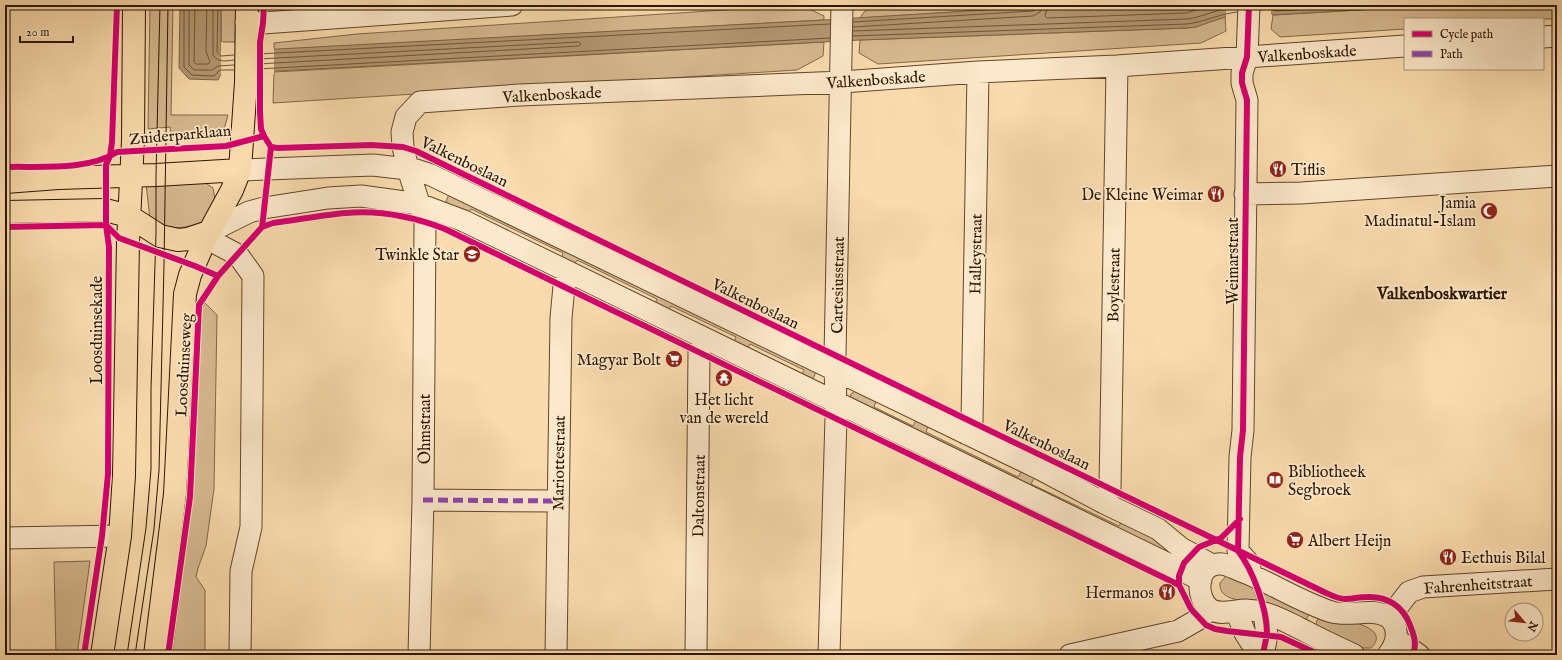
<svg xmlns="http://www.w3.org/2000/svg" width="1562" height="660" viewBox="0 0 1562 660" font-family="'IM FELL English',serif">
<rect width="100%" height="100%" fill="#fadbad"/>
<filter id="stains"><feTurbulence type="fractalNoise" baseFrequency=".005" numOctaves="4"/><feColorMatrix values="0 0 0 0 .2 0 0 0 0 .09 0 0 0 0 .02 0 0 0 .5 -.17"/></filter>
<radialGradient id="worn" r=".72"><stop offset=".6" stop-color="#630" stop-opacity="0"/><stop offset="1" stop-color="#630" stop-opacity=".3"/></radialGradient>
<path fill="#d7b990" stroke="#826748" d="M 150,5 L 173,5 L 171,115 L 228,115 L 223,133 L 171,136 L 170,127 L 148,129 Z
M 221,5 L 236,5 L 235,42 L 221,42 Z
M 801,5 L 824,16 L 824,20 L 274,50 L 274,43 L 357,34 Z
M 876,5 L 1064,5 L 860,18 L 864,12 Z
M 1446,5 L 1557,5 L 1557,19 L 1405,19 L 1405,29 L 1280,37 L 1271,29 L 1273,15 Z
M 1225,17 L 1226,31 L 1201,43 L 878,64 L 859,53 L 860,40 L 1187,28 Z
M 824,42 L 823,56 L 797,70 L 273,103 L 274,72 Z
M 204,182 L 213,188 L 215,199 L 203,222 C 178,230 173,230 150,219 L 146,184 Z
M 450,192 L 817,370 L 811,383 L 800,378 L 804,370 L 750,344 L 746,352 L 733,345 L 736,337 L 671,306 L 667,313 L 654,307 L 657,299 L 577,260 L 573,267 L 560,261 L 563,253 L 471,209 L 467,216 L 444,206 Z
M 205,303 L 217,315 L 214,489 L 206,546 L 198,568 L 196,577 L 205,590 L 205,655 L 172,655 L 192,497 L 200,309 Z
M 855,391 L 877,399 L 874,407 L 913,426 L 917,418 L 929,424 L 926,432 L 1018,477 L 1022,470 L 1035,476 L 1031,484 L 1119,526 L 1123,519 L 1167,545 L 1163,554 L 850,398 L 851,394 Z
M 90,561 L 77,655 L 56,655 L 54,562 Z
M 1226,576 L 1252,584 L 1258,602 C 1245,601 1218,601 1220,583 Z
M 1261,588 L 1310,612 L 1305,622 L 1264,604 Z
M 1319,616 C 1331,618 1395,624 1371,648 L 1361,648 L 1315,626 Z"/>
<path fill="#b49872" stroke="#7e6444" d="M 180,5 L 221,5 L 221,52 L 824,20 L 1064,5 L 1446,5 L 1273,15 L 1271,13 L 1225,17 L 1196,27 L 1187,28 L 860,40 L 221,74 L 218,80 L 189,79 L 179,68 Z"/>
<path fill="#fadbad" d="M 1226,5 L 1271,5 L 1271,14 L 1226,18 Z
M 221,42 L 223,42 L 223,50 L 274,48 L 274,74 L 222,76 L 221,79 Z"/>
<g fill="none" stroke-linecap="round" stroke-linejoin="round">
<path stroke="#705639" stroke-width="1" d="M 184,5 L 184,67 L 192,75 L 214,76 L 220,70 L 234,70
M 189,5 L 189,65 L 194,70 L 212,70 L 218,66 L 234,65
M 195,5 L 194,62 L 196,64 L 208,64 L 210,62 L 206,51 L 207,5
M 213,5 L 213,55 C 218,63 226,61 234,60
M 218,5 L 217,52 L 221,56 L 234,55
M 1048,5 L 1045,16 L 1047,18 L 1186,13 L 1213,5
M 1260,10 L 1271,9 L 1275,11 L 1377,5
M 853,22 L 1033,11 L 1036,9 L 1037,5
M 853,27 L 1033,16 L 1040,12 L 1042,5
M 853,31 L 1186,19 L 1194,18 L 1223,9 L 1237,7
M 853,36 L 1187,24 C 1204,22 1219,14 1237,12
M 258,54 L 830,24
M 258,64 L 579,46 L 581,44 L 579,42 L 258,59
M 258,69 L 830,38"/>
<defs>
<path id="minor" d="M 1249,5 L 1247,57 L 1242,73 L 1242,83 L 1247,100 L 1243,430 L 1240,457 L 1238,551 L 1247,561 L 1252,575
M 246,22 L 263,23 L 512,5
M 1543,37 L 1557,36
M 240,170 L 373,165 L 416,170 L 431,175 L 1040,469 L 1104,503 L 1158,529 L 1181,548 L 1212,565
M 1245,194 L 1301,193 L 1557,176
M 209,232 L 249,212 L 264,208 L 328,198 L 361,196 L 419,204 L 464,221 L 1201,580
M 206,238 L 238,255 L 253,276 L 251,527 L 241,571 L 240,655
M 967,434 L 972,422 L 978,72
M 423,500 L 558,501
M 1104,503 L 1110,488 L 1117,66
M 5,538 L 120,536
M 1236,611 L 1245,633 L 1259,655
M 1389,618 L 1409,592 L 1423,587 L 1557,579
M 1396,639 L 1419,655
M 419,655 L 423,500 L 425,222 L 408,169 L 403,147 L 402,132 L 406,117 L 420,102 L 520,95 L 842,82 L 978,72 L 1117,66 L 1405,46
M 556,655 L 561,318 L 564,286 L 570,273
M 696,655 L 699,352 L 704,338
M 829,655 L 836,418 L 835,356 L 842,5
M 1070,655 L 1178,631 L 1199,619 L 1210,609
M 1263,655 L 1267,635 L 1264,613
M 1354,655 C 1338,647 1321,640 1305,631 C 1292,625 1278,616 1264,613 C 1258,611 1252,610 1246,610 C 1235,610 1220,616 1210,609 C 1195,598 1196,565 1218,564 C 1226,563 1233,568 1241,571 C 1270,582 1302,603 1332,612 C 1350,617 1373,607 1388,617 C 1401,627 1397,644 1388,655"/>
<path id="major" d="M 5,182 L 58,178 L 156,175 L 240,170
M 5,212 L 105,210 L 129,216 L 160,236 L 178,240 L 188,239 L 209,232
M 102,655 L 120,536 L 124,475 L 128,242 L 133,140 L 134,5
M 155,655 L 175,494 L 185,294 L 190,275 L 206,238 L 232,190 L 240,170 L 246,82 L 247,5"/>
</defs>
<use href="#minor" stroke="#60462b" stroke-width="23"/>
<use href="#major" stroke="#2c1500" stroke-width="24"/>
<use href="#minor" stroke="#fce8ca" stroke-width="21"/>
<use href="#major" stroke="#fadbad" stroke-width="22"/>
<path stroke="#2c1500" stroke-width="1" d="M 127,655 L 146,528 L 151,469 L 151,388 L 156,234 L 156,175 L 160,5
M 135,655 L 154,529 L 159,470 L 164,265 L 168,5"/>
<path stroke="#8e44ad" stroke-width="5" stroke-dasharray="10 5" stroke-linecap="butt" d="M 423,500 L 558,501"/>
<defs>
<path id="cycleway" d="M 1249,5 L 1247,57 L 1242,73 L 1242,83 L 1247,100 L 1243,430 L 1240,457 L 1238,551 C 1253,570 1267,609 1267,633 C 1266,640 1264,648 1263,655
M 271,147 L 278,148 L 371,145 L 403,147 L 416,151 L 972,422 L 1324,592 C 1331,595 1338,599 1345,599 C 1352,599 1359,597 1367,597 C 1387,596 1403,606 1410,625 C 1414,635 1417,644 1413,655
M 5,167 C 39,166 88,171 117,152 L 226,146 L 264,136
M 5,227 L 106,225 L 119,238 L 195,266 L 218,276
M 262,227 L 273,223 C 297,220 322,215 346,213 C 380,210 414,217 445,229 L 1179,585
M 1240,519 L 1221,538 L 1199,547 L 1184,563 L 1179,576 L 1179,585 L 1191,609 L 1206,625 L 1215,629 L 1227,631 L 1281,637 L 1320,655
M 84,655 L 102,536 L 108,474 L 109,247 L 106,225 L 106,165 L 110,156 L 112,142 L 117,5
M 168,655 L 190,497 L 199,305 L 218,276 L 262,227 L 263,219 L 271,147 L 264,136 L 261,129 L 260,112 L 260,42 L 263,23 L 264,5"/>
</defs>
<use href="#cycleway" stroke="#fce8ca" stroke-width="8"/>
<use href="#cycleway" stroke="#d6006c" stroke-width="6"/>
</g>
<defs>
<symbol id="restaurant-disc" viewBox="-11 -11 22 22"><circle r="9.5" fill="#8f2418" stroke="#fce8ca"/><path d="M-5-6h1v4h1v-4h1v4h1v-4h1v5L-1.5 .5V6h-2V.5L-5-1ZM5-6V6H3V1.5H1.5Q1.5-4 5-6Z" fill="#fff"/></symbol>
<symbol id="mosque-disc" viewBox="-11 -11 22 22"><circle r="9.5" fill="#8f2418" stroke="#fce8ca"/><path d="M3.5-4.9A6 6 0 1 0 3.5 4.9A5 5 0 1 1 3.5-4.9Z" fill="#fff"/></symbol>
<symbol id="school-disc" viewBox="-11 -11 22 22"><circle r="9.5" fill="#8f2418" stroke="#fce8ca"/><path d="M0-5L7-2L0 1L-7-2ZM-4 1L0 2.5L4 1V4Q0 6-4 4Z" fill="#fff"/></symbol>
<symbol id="supermarket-disc" viewBox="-11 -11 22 22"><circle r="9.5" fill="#8f2418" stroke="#fce8ca"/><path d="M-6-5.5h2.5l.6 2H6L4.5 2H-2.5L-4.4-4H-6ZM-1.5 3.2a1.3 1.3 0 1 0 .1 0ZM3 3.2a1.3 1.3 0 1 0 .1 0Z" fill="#fff"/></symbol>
<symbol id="temple-disc" viewBox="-11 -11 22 22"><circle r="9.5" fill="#8f2418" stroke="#fce8ca"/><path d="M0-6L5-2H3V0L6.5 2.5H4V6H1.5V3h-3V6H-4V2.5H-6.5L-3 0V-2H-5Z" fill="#fff"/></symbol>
<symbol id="library-disc" viewBox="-11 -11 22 22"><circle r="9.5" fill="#8f2418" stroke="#fce8ca"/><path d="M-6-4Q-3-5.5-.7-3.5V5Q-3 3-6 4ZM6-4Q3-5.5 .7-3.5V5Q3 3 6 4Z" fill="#fff"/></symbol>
</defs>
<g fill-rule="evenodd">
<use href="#restaurant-disc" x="1268" y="159" width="20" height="20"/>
<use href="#restaurant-disc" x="1206" y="184" width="20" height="20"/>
<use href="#mosque-disc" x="1479" y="201" width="20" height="20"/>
<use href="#school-disc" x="462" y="244" width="20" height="20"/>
<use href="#supermarket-disc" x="664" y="349" width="20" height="20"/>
<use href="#temple-disc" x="714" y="368" width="20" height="20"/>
<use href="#library-disc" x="1265" y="470" width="20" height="20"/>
<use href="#supermarket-disc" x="1285" y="530" width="20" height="20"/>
<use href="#restaurant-disc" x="1438" y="547" width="20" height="20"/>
<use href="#restaurant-disc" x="1157" y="582" width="20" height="20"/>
</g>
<g text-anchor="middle" stroke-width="3.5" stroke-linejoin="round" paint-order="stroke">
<g font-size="16" fill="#2c1500" stroke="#fce8ca">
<text transform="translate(1307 53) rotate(-4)" y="6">Valkenboskade</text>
<text transform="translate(876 79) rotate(-4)" y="6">Valkenboskade</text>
<text transform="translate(552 94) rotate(-3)" y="6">Valkenboskade</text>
<text transform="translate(180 134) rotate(-5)" y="6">Zuiderparklaan</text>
<text transform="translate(465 161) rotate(26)" y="6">Valkenboslaan</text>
<text transform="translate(975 254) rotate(-89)" y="6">Halleystraat</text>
<text transform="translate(1232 261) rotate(-90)" y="6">Weimarstraat</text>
<text transform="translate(837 285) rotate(-89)" y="6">Cartesiusstraat</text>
<text transform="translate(1113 285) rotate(-89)" y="6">Boylestraat</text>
<text transform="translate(756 303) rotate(26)" y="6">Valkenboslaan</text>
<text transform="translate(96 330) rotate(-90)" y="6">Loosduinsekade</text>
<text transform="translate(183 365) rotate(-87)" y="6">Loosduinseweg</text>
<text transform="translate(424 429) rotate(-90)" y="6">Ohmstraat</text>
<text transform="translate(1047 444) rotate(26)" y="6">Valkenboslaan</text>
<text transform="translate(558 463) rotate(-89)" y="6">Mariottestraat</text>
<text transform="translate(698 496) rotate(-89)" y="6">Daltonstraat</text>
<text transform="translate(1478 584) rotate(-4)" y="6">Fahrenheitstraat</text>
</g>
<g font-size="16" fill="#2c1500" stroke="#fce8ca" text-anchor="end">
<text x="1291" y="175" text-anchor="start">Tiflis</text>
<text x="1203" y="200">De Kleine Weimar</text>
<text x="1476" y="208">Jamia<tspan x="1476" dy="18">Madinatul-Islam</tspan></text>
<text x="459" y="260">Twinkle Star</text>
<text x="661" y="365">Magyar Bolt</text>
<text x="724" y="405" text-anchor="middle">Het licht<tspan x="724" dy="18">van de wereld</tspan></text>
<text x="1288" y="477" text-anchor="start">Bibliotheek<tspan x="1288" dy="18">Segbroek</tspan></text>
<text x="1308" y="546" text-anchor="start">Albert Heijn</text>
<text x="1461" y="563" text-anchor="start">Eethuis Bilal</text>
<text x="1154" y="598">Hermanos</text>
</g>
<g font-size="17" font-weight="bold" fill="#2c1500" stroke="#fce8ca">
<text x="1442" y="299">Valkenboskwartier</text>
</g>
</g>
<rect width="1562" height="660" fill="none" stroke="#fadbad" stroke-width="20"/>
<rect x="6" y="6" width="1550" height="648" fill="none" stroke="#2c1500" stroke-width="2"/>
<rect x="10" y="10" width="1542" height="640" fill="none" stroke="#2c1500"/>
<rect x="1404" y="18" width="140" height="52" fill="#fce8ca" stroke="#a99479"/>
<rect x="1412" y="31" width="20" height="6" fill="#d6006c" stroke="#a99479"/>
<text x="1440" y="38" font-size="12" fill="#2c1500">Cycle path</text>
<rect x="1412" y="51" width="20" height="6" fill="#8e44ad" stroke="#a99479"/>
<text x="1440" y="58" font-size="12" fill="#2c1500">Path</text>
<g transform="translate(1524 622) rotate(118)"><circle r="19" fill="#fce8ca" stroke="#a99479"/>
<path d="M0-3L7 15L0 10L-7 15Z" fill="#8f2418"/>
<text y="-6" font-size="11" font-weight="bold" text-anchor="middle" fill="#2c1500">N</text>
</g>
<path d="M20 36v6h53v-6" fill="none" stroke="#2c1500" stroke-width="2"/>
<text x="26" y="36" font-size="12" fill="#2c1500" stroke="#fce8ca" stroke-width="3" paint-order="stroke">20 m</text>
<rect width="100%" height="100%" filter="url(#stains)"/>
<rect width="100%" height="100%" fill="url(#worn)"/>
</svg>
